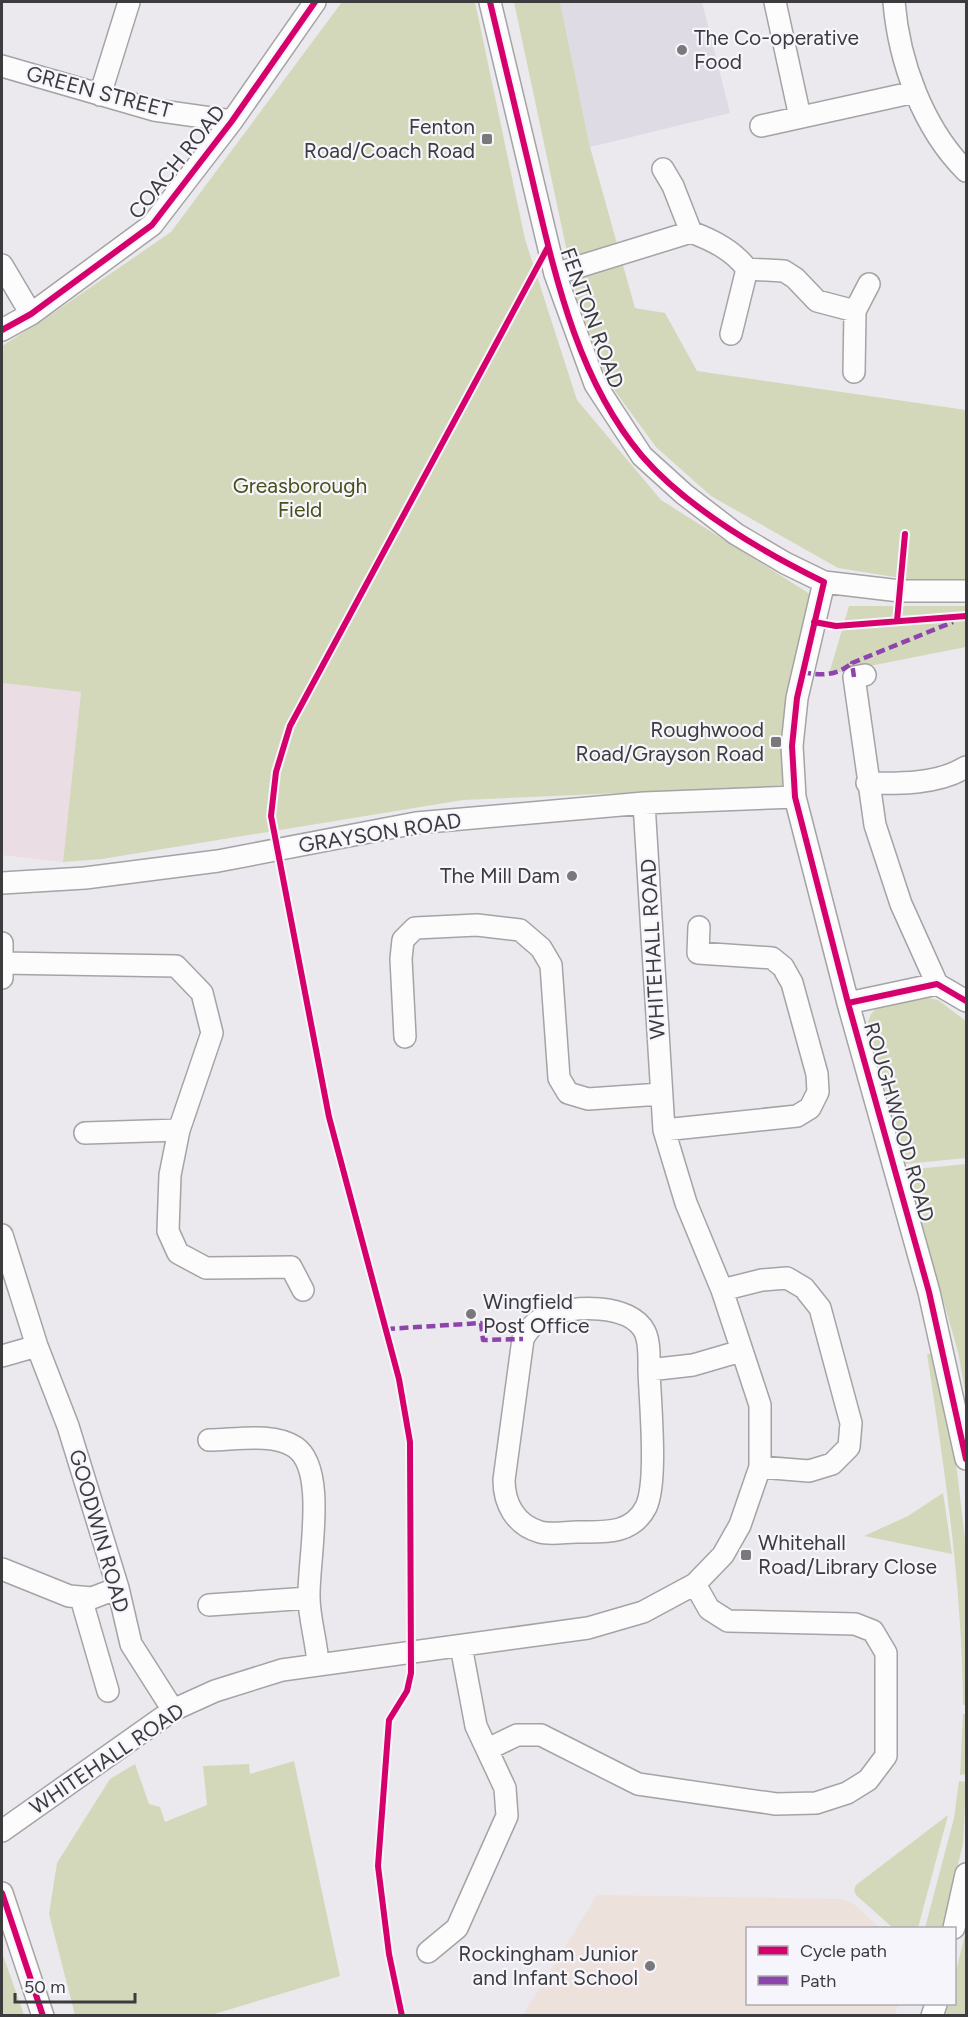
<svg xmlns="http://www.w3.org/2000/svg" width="968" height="2017" viewBox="0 0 968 2017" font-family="Figtree,sans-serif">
<rect width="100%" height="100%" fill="#ebe9ed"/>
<path fill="#dedbe4" d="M 560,2 L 702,2 L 730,113 L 590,147 Z"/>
<path fill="#eadde3" d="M 2,683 L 81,692 L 63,862 L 2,855 Z"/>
<path fill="#ede1db" d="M 597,1895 L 842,1899 L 855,1905 L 880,1928 L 748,1928 L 748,2004 L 898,2004 L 895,2015 L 523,2015 Z"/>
<path fill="#d3d8ba" d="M 342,2 L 475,2 L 525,239 L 577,400 L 661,500 L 813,596 L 787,715 L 783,786 L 463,800 L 102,859 L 63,862 L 81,692 L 2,683 L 2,346 L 46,318 L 171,232 Z
M 514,2 L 560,2 L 590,147 L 635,308 L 665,313 L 697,371 L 966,410 L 966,581 L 926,582 L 838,568 L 711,496 L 656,447 L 607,380 L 577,299 Z
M 849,606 L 966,606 L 966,647 L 829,674 Z
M 923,997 L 938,1000 L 966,1021 L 966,1158 L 905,1164 L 868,1023 C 873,998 902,1000 923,997 Z
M 966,1164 L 966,1397 L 958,1352 L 906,1170 Z
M 927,1354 L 933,1354 L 957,1471 L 966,1547 L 966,1705 L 963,1705 C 962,1585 945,1472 927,1354 Z
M 943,1493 L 952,1554 L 864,1536 L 908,1516 Z
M 963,1714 L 966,1714 L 966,1774 L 960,1775 Z
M 294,1761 L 340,1976 L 211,2015 L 75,2015 L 49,1914 L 57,1863 L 110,1779 L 135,1764 L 149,1804 L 160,1807 L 165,1822 L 207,1805 L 203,1766 L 249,1764 L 250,1774 Z
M 959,1781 L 966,1782 L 963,1844 L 942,1928 L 925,1928 L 954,1818 Z
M 948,1815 L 918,1928 L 893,1928 L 856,1895 L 854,1890 L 856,1885 Z
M 966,1930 L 966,2015 L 944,2015 L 947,2004 L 954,2004 L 955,1975 Z
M 2,1952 L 24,2015 L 2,2015 Z"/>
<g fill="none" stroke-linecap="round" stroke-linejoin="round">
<defs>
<path id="minor" d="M 490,2 L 555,274 L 595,384 L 642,456 L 684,494 L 736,534 L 785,563 L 824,582 L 900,591 L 966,591
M 775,2 L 800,117
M 894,2 C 899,62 923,128 966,171
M 2,66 L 154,110 L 232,121
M 100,95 L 129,2
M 761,126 L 915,92
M 663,169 L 673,186 L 691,232 C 712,240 733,250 747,269 L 731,334
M 2,265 L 31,314
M 747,269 L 784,271 L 795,278 L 817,301 L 855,311
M 555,274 L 691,232
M 2,330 L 31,314 L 152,225 L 232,121 L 315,2
M 854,372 L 855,311 L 869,284
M 824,582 L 797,698 L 792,746 L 795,797 L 848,1003 L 929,1292 L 966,1459
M 865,675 L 854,677 L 875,825 L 901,904 L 937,984
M 867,783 C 899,784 939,784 966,767
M 2,883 L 85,878 L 218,861 L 416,823 L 644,803 L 795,797
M 2,943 L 2,978
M 2,963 L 176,966 L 202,993 L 212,1033 L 179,1130 L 170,1175 L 168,1231 L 178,1253 L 206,1268 L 291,1267 L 303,1290
M 848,1003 L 937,984 L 966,1001
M 405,1037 L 401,959 L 403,940 L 415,928 L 477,925 L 520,930 L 541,948 L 551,965 L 559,1078 L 568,1093 L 588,1099 L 661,1094
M 664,1130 L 797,1116 L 810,1108 L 818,1092 L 817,1074 L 792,983 L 783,967 L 772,958 L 698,953 L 699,927
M 85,1133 L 179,1130
M 2,1235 L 37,1346 L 68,1426 L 118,1588 L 131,1644 L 173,1710
M 722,1290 L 762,1280 L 787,1278 L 804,1288 L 820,1308 L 851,1423 L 849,1447 L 832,1464 L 809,1471 L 760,1467
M 2,1356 L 37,1346
M 649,1370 C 650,1402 658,1482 646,1507 C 632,1535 603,1532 577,1532 C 566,1532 550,1535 540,1532 C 515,1525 504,1503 504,1480 L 523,1339 C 529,1328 535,1322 546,1316 C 571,1305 631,1303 645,1332 C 650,1343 649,1358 649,1370 L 693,1365 L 741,1351
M 209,1440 C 234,1440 273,1432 295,1447 C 328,1469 308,1560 309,1597 C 309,1619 317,1642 318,1665
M 2,1569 L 69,1596 L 92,1598 L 118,1588
M 81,1598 L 108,1691
M 209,1605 L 309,1598
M 488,1749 L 517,1735 L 541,1735 L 638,1784 L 776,1804 L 816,1803 L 847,1793 L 868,1780 L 886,1756 L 886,1653 L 873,1631 L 855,1624 L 728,1621 L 709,1609 L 695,1584
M 2,1831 L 173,1710 L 215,1691 L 282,1670 L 588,1628 L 643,1612 L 695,1584 L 723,1555 L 740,1525 L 760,1467 L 760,1405 L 722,1290 L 686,1203 L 664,1130 L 644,803
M 2,1893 L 43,2016
M 954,1928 L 966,1874
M 428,1952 L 457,1928 L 507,1816 L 505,1788 L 476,1726 L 461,1646
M 932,2016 L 936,2004"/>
</defs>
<use href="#minor" stroke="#a4a3a5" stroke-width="24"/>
<use href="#minor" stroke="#fcfcfc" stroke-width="21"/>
<path stroke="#8e44ad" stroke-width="4.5" stroke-dasharray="9 4.5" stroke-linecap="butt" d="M 802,672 C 821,676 836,676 852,663
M 854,677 L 852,663 L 953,622
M 386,1329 L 481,1323 L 483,1340 L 523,1339"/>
<defs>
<path id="cycleway" d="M 490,2 C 504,59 517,117 531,174 C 554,271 576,378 642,456 C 687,508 763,552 824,582 L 797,698 L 792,746 L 795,797 L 848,1003 L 929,1292 L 966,1459
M 2,330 L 31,314 L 152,225 L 232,121 L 315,2
M 897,621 L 905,534
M 814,622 L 836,626 L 966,616
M 848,1003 L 937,984 L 966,1001
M 2,1893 L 43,2016
M 402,2016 L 389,1954 L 378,1866 L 389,1720 L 407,1691 L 411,1673 L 410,1442 L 399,1379 L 329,1117 L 271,816 L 276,772 L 290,726 L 548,247"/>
</defs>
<use href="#cycleway" stroke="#f7f5fc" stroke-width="10"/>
<use href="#cycleway" stroke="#d6006c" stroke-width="6"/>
</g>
<g fill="#79787b" stroke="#f7f5fc" stroke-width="2">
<circle cx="682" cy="50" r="6"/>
<rect x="481" y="133" width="12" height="12" rx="3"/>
<rect x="770" y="736" width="12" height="12" rx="3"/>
<circle cx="572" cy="876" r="6"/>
<circle cx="471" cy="1314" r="6"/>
<rect x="740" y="1549" width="12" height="12" rx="3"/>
<circle cx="650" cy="1966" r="6"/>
</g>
<g text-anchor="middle" stroke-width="4.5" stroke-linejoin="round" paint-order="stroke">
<g font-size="21" fill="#3c3b3e" stroke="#f7f5fc" text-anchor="end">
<text x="694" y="45" text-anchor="start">The Co-operative<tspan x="694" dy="24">Food</tspan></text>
<text x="475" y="134">Fenton<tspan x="475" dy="24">Road/Coach Road</tspan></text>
<text x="764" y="737">Roughwood<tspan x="764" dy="24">Road/Grayson Road</tspan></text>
<text x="560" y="883">The Mill Dam</text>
<text x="483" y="1309" text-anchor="start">Wingfield<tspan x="483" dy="24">Post Office</tspan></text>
<text x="758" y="1550" text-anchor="start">Whitehall<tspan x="758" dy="24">Road/Library Close</tspan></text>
<text x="638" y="1961">Rockingham Junior<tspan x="638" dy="24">and Infant School</tspan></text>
</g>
<g font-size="21" fill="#3c3b3e" stroke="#f7f5fc">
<text transform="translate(99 92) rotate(15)" y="7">GREEN STREET</text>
<text transform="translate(177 162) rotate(-51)" y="7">COACH ROAD</text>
<text transform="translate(592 318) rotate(70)" y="7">FENTON ROAD</text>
<text transform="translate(380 833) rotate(-9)" y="7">GRAYSON ROAD</text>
<text transform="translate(653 949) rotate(-93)" y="7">WHITEHALL ROAD</text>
<text transform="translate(899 1122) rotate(74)" y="7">ROUGHWOOD ROAD</text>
<text transform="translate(99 1531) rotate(74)" y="7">GOODWIN ROAD</text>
<text transform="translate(107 1759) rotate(-34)" y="7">WHITEHALL ROAD</text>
</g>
<g font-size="21" fill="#485017" stroke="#f7f5fc">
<text x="300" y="493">Greasborough<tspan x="300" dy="24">Field</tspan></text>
</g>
</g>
<rect width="968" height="2017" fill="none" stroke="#3c3b3e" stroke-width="6"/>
<rect x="746" y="1927" width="210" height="78" fill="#f7f5fc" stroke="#acabb0" stroke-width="1.5"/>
<rect x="758" y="1946" width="30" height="9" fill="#d6006c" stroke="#acabb0" stroke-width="1.5"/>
<text x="800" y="1957" font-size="18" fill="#3c3b3e">Cycle path</text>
<rect x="758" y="1976" width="30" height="9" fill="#8e44ad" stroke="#acabb0" stroke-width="1.5"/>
<text x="800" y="1987" font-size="18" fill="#3c3b3e">Path</text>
<path d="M15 1993v9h120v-9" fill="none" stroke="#3c3b3e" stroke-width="3"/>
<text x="24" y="1993" font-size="18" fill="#3c3b3e" stroke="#f7f5fc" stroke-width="4.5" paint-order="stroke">50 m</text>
</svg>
